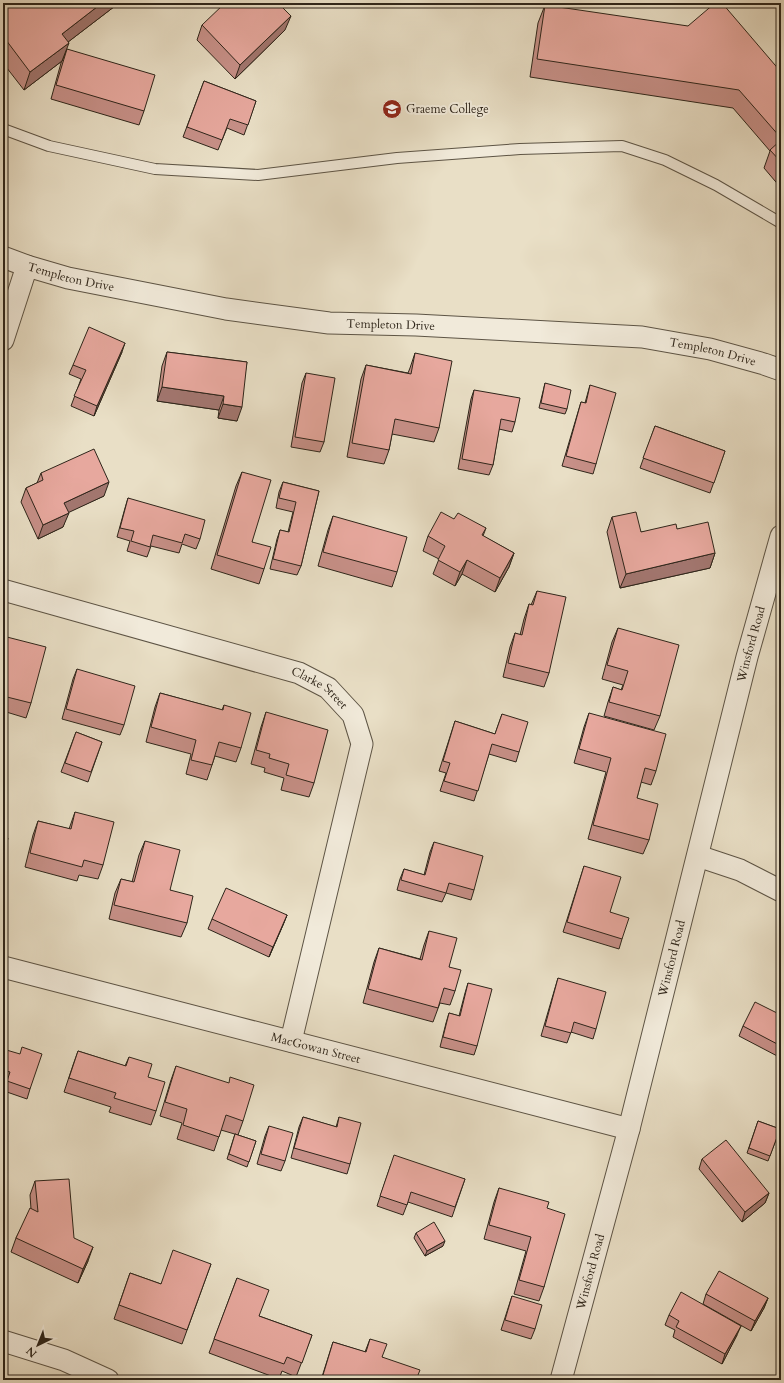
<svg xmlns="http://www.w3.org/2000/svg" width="784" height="1383" viewBox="0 0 784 1383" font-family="Cardo,serif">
<rect width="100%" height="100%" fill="#e9dfc6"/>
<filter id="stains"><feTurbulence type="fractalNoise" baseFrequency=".005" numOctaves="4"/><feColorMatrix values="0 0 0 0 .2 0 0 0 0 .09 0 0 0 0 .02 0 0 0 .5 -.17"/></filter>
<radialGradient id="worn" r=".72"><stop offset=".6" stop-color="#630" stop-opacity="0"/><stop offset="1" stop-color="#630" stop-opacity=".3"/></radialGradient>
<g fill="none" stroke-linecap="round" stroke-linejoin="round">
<defs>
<path id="service" d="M 3,129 L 49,146 L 155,169 L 258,175 L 397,158 L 520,149 L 622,146 L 665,160 L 716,185 L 781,223"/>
<g id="minor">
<path id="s1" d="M 3,257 L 27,266 L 68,278 L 226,309 L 329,323 L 416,325 L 642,337 L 710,349 L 764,364 L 781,370"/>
<path d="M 3,340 L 27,266"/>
<path id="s2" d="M 3,590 L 299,673 L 328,688 L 353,715 L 362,744 L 291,1041"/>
<path d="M 698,856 L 740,870 L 781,891"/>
<path id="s3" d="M 3,967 L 629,1129"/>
<path d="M 3,1341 L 64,1360 L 108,1380"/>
<path id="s4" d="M 561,1380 L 629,1129 L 747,657 L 781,536"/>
</g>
</defs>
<use href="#service" stroke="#5d5445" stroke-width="12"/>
<use href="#minor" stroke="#5d5445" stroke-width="23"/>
<use href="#service" stroke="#f1eada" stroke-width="10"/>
<use href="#minor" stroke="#f1eada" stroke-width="21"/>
</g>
<path fill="#c79088" stroke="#2e251a" d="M 3,3 L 119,3 L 68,42 L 62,61 L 24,90 L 3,63 Z
M 545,5 L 781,72 L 781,188 L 764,168 L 770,151 L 733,108 L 530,77 L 538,23 Z
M 202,25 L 285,30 L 235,79 L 197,40 Z
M 67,49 L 144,111 L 139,125 L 51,99 L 61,63 Z
M 204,81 L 256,101 L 244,135 L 227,128 L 218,150 L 183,137 Z
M 122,352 L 94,416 L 71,406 L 81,379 L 69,374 L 73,365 Z
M 167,352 L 247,362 L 237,421 L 218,418 L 219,410 L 157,401 L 162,366 Z
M 415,353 L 439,428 L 434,442 L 392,434 L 389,450 L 384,464 L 347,457 L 361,379 L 366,365 L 408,373 L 410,368 Z
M 306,373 L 324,442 L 320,452 L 291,447 L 302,383 Z
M 545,383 L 567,409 L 565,414 L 539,408 Z
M 590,385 L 596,464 L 593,474 L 562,466 L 578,412 L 581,402 L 585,403 Z
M 474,390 L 515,422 L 512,432 L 499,429 L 493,465 L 489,475 L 458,469 L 471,399 Z
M 655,426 L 725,451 L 710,493 L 640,468 Z
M 242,472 L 252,542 L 264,569 L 259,584 L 211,569 L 236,486 Z
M 41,473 L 104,496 L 68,512 L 63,527 L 38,539 L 21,502 L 26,488 L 37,483 Z
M 283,482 L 319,491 L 301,566 L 297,575 L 270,569 L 277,539 L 280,530 L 288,532 L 293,512 L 276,508 L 279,492 Z
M 128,498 L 200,539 L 196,549 L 182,544 L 179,553 L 151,546 L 147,557 L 127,551 L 130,541 L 117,537 L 125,508 Z
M 333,516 L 397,572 L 392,587 L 318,566 L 328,530 Z
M 612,517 L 641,532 L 677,529 L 715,553 L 710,568 L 620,588 L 607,532 Z
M 454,519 L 486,528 L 483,536 L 514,553 L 509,567 L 495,592 L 462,574 L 455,586 L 433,574 L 439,559 L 423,551 L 428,536 Z
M 537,591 L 549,673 L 544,687 L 503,677 L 510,647 L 515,633 L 520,635 L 524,619 L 529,604 L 531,605 Z
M 618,628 L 660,716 L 654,730 L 604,716 L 608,702 L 613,687 L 621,690 L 623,685 L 602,679 L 612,642 Z
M 3,636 L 31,703 L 26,718 L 3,711 Z
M 77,669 L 124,725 L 120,735 L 62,719 L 73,679 Z
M 160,693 L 222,710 L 224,705 L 241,748 L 236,762 L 215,756 L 207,780 L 186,774 L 191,754 L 146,742 L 155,707 Z
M 266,712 L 314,783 L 309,797 L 281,790 L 284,778 L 264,772 L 265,768 L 251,764 L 261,727 Z
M 589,713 L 656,771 L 651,785 L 641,782 L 637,798 L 649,840 L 643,854 L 588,839 L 606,772 L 574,763 L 584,727 Z
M 502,714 L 519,752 L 516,762 L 489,754 L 474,801 L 440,791 L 446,773 L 439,771 L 455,721 L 495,734 Z
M 76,732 L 102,742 L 88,782 L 61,772 Z
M 75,812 L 103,865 L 98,879 L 79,875 L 77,881 L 25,867 L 33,835 L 38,821 L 69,829 Z
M 145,841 L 187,923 L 181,937 L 109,919 L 115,893 L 121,879 L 132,882 L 139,855 Z
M 434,842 L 474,890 L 471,900 L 446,893 L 442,902 L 397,890 L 400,879 L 404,869 L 424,875 L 430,852 Z
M 584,866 L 610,912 L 622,939 L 619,949 L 563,932 Z
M 287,915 L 283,925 L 269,957 L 208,929 L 212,919 Z
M 429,931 L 449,967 L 455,991 L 450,1005 L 440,1003 L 433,1022 L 363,1003 L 374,962 L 379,948 L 420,959 L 424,945 Z
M 558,978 L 596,1029 L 593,1039 L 571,1032 L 567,1043 L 541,1036 L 555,988 Z
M 468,983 L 477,1046 L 474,1055 L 440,1047 L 446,1023 L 449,1013 L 459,1016 L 465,993 Z
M 781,1015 L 781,1058 L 739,1036 L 743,1026 Z
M 3,1049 L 30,1089 L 27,1099 L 4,1091 L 7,1082 L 3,1081 Z
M 78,1051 L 125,1066 L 129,1057 L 148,1077 L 156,1111 L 151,1125 L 109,1112 L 111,1107 L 64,1092 L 73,1065 Z
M 176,1066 L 243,1121 L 238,1135 L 221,1130 L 214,1151 L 177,1139 L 182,1123 L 160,1116 L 171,1080 Z
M 303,1117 L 336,1127 L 339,1117 L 350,1164 L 347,1174 L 291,1158 L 299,1127 Z
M 758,1121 L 780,1129 L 768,1161 L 747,1153 Z
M 269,1126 L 285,1161 L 281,1171 L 257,1164 L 265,1136 Z
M 235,1134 L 256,1141 L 247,1167 L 227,1159 Z
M 702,1159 L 769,1193 L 765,1203 L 742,1222 L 699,1169 Z
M 391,1164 L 465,1179 L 452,1217 L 408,1202 L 403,1215 L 377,1206 Z
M 35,1181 L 88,1261 L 78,1283 L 11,1252 L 16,1238 L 31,1209 L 30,1195 Z
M 499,1188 L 547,1208 L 544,1287 L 539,1301 L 514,1294 L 526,1251 L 484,1239 L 494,1202 Z
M 416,1233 L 443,1246 L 425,1256 L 414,1238 Z
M 211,1264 L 182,1344 L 114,1319 L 130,1273 L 161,1284 Z
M 237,1278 L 259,1316 L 312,1335 L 296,1377 L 282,1371 L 279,1379 L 209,1353 Z
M 706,1294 L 768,1298 L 764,1308 L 751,1331 L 703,1304 Z
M 512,1296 L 535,1329 L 531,1339 L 501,1330 Z
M 669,1315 L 737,1335 L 722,1364 L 673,1337 L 675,1330 L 665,1325 Z
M 370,1339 L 382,1357 L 416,1380 L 321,1380 L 333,1342 L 365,1352 Z"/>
<path fill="#a2766f" stroke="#2e251a" d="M 102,3 L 119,3 L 55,52 L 62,34 Z
M 291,16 L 285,30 L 235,79 L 240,65 Z
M 69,43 L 62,61 L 24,90 L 30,72 Z
M 125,343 L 122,352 L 94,416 L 97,406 Z
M 162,387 L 224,396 L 219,410 L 157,401 Z
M 223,404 L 242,407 L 237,421 L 218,418 Z
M 109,482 L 104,496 L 59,517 L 64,503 Z
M 69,513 L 63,527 L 38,539 L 43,525 Z
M 514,553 L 509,567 L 495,592 L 500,578 Z
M 715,553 L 710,568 L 620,588 L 626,574 Z
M 467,560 L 462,574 L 455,586 L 460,572 Z
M 287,915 L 283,925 L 269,957 L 273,947 Z
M 769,1193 L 765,1203 L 742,1222 L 745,1212 Z
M 445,1241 L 443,1246 L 425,1256 L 427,1251 Z
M 93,1247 L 88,1261 L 78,1283 L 83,1269 Z
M 768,1298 L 764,1308 L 751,1331 L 755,1321 Z
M 741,1326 L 737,1335 L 722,1364 L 725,1354 Z"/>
<path fill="#e7a89e" stroke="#2e251a" d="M 3,3 L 102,3 L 62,34 L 69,43 L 30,72 L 3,36 Z
M 225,3 L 278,3 L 291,16 L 240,65 L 202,25 Z
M 715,3 L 722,3 L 781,72 L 781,138 L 739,90 L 537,59 L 545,5 L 688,26 Z
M 67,49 L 155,75 L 144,111 L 56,85 Z
M 204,81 L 256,101 L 248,125 L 230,119 L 222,140 L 187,127 Z
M 781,140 L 781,162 L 770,150 Z
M 89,327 L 125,343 L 97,406 L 74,396 L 86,370 L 73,365 Z
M 167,352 L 247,362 L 242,407 L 223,404 L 224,396 L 162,387 Z
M 415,353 L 452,361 L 439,428 L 395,419 L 389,450 L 352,443 L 366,365 L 411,374 Z
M 306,373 L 335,378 L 324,442 L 295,437 Z
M 545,383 L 571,390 L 567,409 L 541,403 Z
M 590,385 L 616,393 L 596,464 L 566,456 L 581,402 L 586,403 Z
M 474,390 L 520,398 L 515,422 L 501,419 L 493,465 L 462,459 Z
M 655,426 L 725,451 L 714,483 L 643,458 Z
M 94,449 L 109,482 L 64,503 L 69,513 L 43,525 L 26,488 L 43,480 L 41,473 Z
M 242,472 L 271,480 L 252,542 L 271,547 L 264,569 L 217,555 Z
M 283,482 L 319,491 L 301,566 L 273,559 L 280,530 L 289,532 L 296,502 L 279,498 Z
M 128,498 L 205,520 L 200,539 L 185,534 L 182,543 L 153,535 L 150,547 L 131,541 L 134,531 L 120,528 Z
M 441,512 L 454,519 L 458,513 L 486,528 L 482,535 L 514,553 L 500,578 L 467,560 L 460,572 L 438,560 L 445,546 L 428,536 Z
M 636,512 L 641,532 L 676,524 L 677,529 L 708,522 L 715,553 L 626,574 L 612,517 Z
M 333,516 L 407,537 L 397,572 L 323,552 Z
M 537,591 L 566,597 L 549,673 L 508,663 L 515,633 L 522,635 L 529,604 L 533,605 Z
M 618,628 L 679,645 L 660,716 L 609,702 L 613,687 L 622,690 L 628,671 L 607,665 Z
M 3,636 L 46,647 L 31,703 L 3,696 Z
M 77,669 L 135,686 L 124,725 L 66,709 Z
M 160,693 L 223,710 L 224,705 L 251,713 L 241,748 L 219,742 L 212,765 L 191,760 L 196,740 L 151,727 Z
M 266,712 L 328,730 L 314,783 L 286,775 L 289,764 L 269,758 L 270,754 L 256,750 Z
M 589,713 L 666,734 L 656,771 L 645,768 L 637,798 L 658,804 L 649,840 L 593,825 L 611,758 L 579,749 Z
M 502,714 L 528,722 L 519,752 L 492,744 L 478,791 L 444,781 L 450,763 L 443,761 L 455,721 L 495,734 Z
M 76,732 L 102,742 L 91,772 L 65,763 Z
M 75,812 L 114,822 L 103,865 L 84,860 L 82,867 L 30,853 L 38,821 L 71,829 Z
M 3,836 L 8,838 L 3,860 Z
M 145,841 L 180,850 L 170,890 L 193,896 L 187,923 L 114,905 L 121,879 L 134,882 Z
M 434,842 L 483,856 L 474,890 L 449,883 L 446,893 L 401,880 L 404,869 L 425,875 Z
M 584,866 L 621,877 L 610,912 L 629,918 L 622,939 L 567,922 Z
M 226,888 L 287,915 L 273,947 L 212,919 Z
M 429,931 L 457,938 L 449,967 L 461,970 L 455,991 L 444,988 L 438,1008 L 368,989 L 379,948 L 422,960 Z
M 558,978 L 606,992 L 596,1029 L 574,1022 L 571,1033 L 545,1026 Z
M 468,983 L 492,989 L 477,1046 L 443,1037 L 449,1013 L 460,1016 Z
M 755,1002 L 781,1015 L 781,1046 L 743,1026 Z
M 22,1047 L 42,1054 L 30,1089 L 7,1081 L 10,1072 L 3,1070 L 3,1049 L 20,1054 Z
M 78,1051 L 126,1066 L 129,1057 L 152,1064 L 148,1077 L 165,1082 L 156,1111 L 114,1098 L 116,1093 L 69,1078 Z
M 176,1066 L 229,1083 L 230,1077 L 254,1085 L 243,1121 L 226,1115 L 219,1137 L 183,1125 L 187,1109 L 165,1102 Z
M 303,1117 L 337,1127 L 339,1117 L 361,1123 L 350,1164 L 294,1148 Z
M 758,1121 L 780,1129 L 770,1156 L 749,1148 Z
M 269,1126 L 293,1133 L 285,1161 L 261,1154 Z
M 235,1134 L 256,1141 L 249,1162 L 229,1154 Z
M 726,1140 L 769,1193 L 745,1212 L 702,1159 Z
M 394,1155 L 465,1179 L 455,1207 L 411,1192 L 407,1205 L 380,1196 Z
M 69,1179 L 74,1238 L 93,1247 L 83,1269 L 16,1238 L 30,1208 L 38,1212 L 35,1181 Z
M 499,1188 L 549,1202 L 547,1208 L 565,1214 L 544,1287 L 519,1280 L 531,1237 L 489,1225 Z
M 434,1222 L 445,1241 L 427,1251 L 416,1233 Z
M 173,1250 L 211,1264 L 187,1330 L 119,1305 L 130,1273 L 161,1284 Z
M 719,1271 L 768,1298 L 755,1321 L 706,1294 Z
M 237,1278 L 269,1290 L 259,1316 L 312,1335 L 302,1363 L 287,1357 L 284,1364 L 214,1339 Z
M 681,1292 L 741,1326 L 725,1354 L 676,1327 L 679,1321 L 669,1315 Z
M 512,1296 L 542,1305 L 535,1329 L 505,1320 Z
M 370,1339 L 387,1344 L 382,1357 L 420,1370 L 416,1380 L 337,1380 L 323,1375 L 333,1342 L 366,1352 Z"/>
<defs>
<symbol id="school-disc" viewBox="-11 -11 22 22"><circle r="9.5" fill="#8f2418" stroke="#f1eada"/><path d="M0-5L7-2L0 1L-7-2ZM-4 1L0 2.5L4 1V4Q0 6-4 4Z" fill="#fff"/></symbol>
</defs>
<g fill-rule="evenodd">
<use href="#school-disc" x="381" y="98" width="22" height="22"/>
</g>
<g text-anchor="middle" stroke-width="4" stroke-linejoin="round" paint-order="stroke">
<g font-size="12" fill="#2e251a" stroke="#f1eada" text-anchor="start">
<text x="406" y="113">Graeme College</text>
</g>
<g font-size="12" fill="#2e251a" stroke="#f1eada">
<text dy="4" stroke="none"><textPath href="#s1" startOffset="71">Templeton Drive</textPath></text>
<text dy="4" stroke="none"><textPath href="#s1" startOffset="395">Templeton Drive</textPath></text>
<text dy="4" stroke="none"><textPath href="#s1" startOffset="719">Templeton Drive</textPath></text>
<text dy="4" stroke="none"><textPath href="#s4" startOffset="760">Winsford Road</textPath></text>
<text dy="4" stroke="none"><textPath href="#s2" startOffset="333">Clarke Street</textPath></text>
<text dy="4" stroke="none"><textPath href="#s4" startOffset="436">Winsford Road</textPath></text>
<text dy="4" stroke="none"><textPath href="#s3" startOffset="323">MacGowan Street</textPath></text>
<text dy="4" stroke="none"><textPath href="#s4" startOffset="112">Winsford Road</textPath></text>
</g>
</g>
<rect width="784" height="1383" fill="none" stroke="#e9dfc6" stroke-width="16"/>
<rect x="4" y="4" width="776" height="1375" fill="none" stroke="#2e251a" stroke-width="2"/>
<rect x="8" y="8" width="768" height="1367" fill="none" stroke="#2e251a"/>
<g transform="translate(38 1345) rotate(223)" stroke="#f1eada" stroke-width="3" paint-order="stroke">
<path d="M0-3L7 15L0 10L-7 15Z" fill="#2e251a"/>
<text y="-6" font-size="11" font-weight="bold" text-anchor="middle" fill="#2e251a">N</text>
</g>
<rect width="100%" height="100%" filter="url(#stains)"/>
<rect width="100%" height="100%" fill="url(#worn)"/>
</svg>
